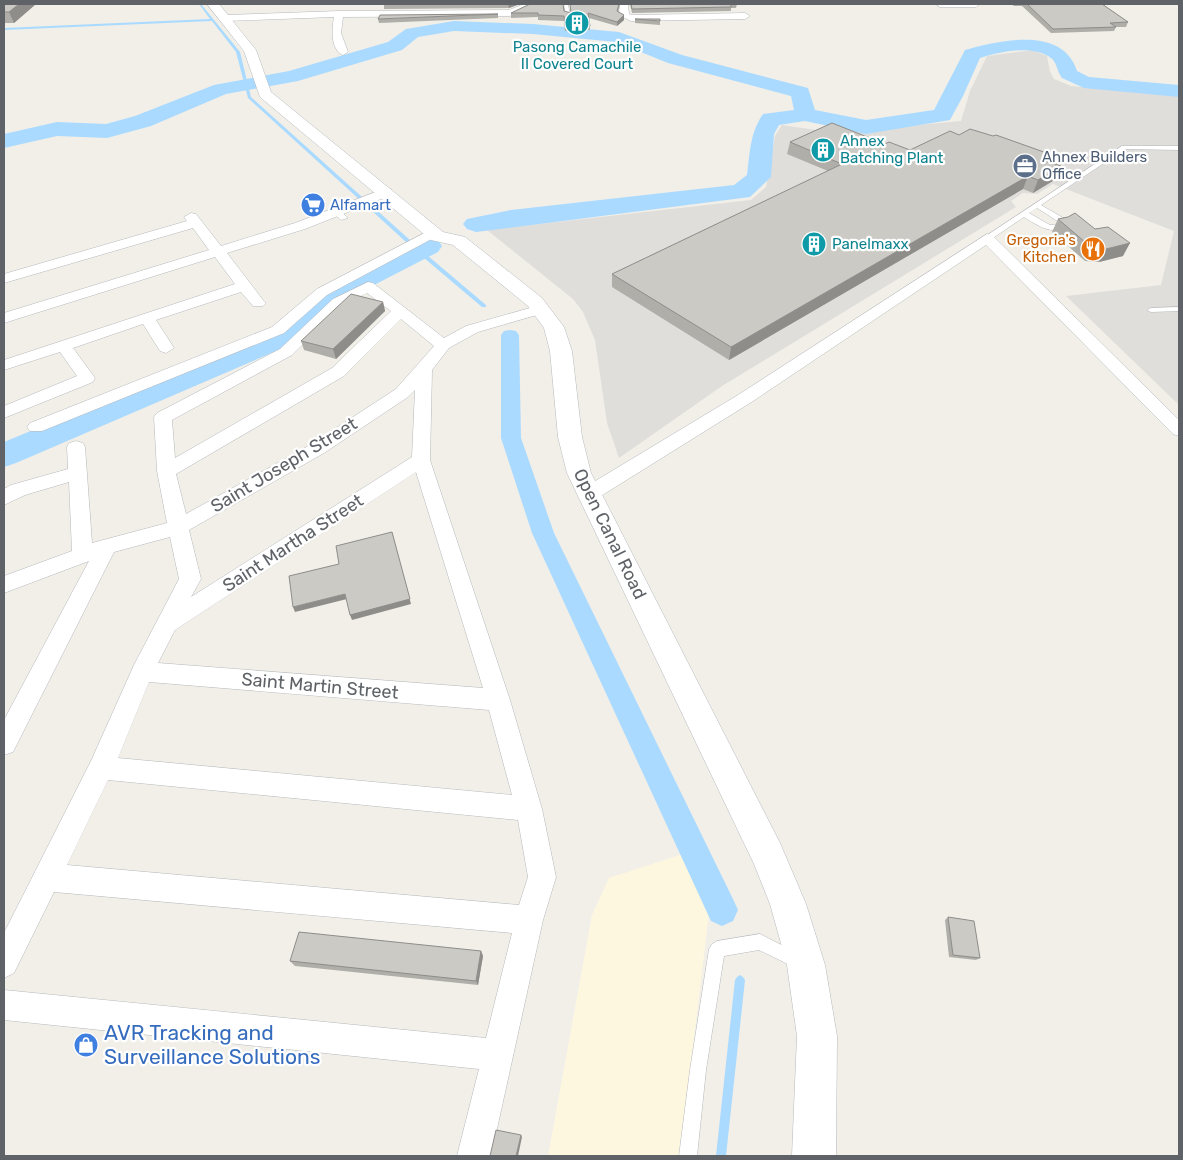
<svg xmlns="http://www.w3.org/2000/svg" width="1183" height="1160" viewBox="0 0 1183 1160" font-family="Rubik,sans-serif">
<rect width="100%" height="100%" fill="#f1efe8"/>
<path fill="#fef7e0" d="M 686,853 L 709,913 L 680,1156 L 548,1156 L 592,915 L 609,878 Z"/>
<path fill="#e0deda" d="M 1033,50 L 1047,56 L 1050,72 L 1054,79 L 1071,86 L 1179,96 L 1179,405 L 1066,296 L 1161,285 L 1174,231 L 1053,184 L 1037,194 L 1023,193 L 1011,201 L 1016,207 L 722,386 L 619,458 L 607,423 L 595,340 L 583,312 L 573,299 L 487,230 L 751,200 L 766,187 L 775,136 L 782,125 L 823,131 L 852,131 L 961,121 L 970,91 L 987,56 Z"/>
<g fill="none" stroke-linecap="round" stroke-linejoin="round">
<path fill="#aadaff" fill-rule="evenodd" d="M 199,4 L 201,4 L 240,52 L 251,97 L 421,250 L 486,305 L 486,307 L 482,307 L 417,252 L 248,98 L 236,52 L 212,21 L 4,30 L 4,28 L 210,19 Z
M 740,975 L 743,977 L 745,980 L 726,1156 L 716,1156 L 735,980 L 737,977 Z"/>
<path fill="#aadaff" fill-rule="evenodd" d="M 510,330 L 516,331 L 519,335 L 521,438 L 554,533 L 733,899 L 738,910 L 733,921 L 722,926 L 711,921 L 532,533 L 501,438 L 501,335 L 504,331 Z"/>
<path fill="#aadaff" fill-rule="evenodd" d="M 454,21 L 533,24 L 619,32 L 682,55 L 808,88 L 815,110 L 866,120 L 934,110 L 965,50 C 1000,40 1063,26 1077,71 L 1089,77 L 1179,85 L 1179,97 L 1084,88 L 1062,78 C 1057,72 1057,62 1051,58 C 1033,44 999,52 980,58 L 963,96 L 950,120 L 866,134 L 805,121 L 779,125 L 774,134 L 771,177 L 750,197 L 476,232 L 467,229 L 463,224 L 467,219 L 511,210 L 734,185 L 747,175 C 750,152 750,133 763,114 L 794,110 L 791,96 L 668,63 L 616,42 L 533,34 L 454,31 L 418,37 L 402,50 L 298,81 L 226,94 L 151,126 L 107,138 L 57,136 L 4,148 L 4,134 L 57,122 L 106,124 L 135,116 L 214,85 L 289,71 L 388,42 L 406,29 Z
M 429,238 L 438,240 L 442,246 L 438,252 L 345,300 L 297,342 L 16,463 L 4,467 L 4,442 L 275,330 L 325,288 L 420,240 Z"/>
<defs>
<path id="lane" d="M 564,4 L 568,4 L 570,16 L 566,15 Z
M 1122,146 L 1179,146 L 1179,150 L 1125,149 L 1041,205 L 1065,219 L 1067,225 C 1053,237 1037,225 1024,217 L 990,240 L 983,238 ZM 1037,208 L 1059,222 L 1059,224 L 1050,225 L 1029,213 Z
M 333,209 L 339,209 L 348,218 L 341,220 L 333,213 Z
M 1179,307 L 1179,311 L 1151,312 L 1147,310 L 1151,308 Z
M 760,934 L 803,956 L 806,961 L 803,966 L 798,969 L 759,950 L 724,956 L 706,1070 L 697,1156 L 679,1156 L 690,1070 L 709,949 L 712,944 L 717,941 Z"/>
<path id="street" d="M 524,4 L 535,4 L 510,16 L 343,17 L 341,33 L 348,52 L 343,55 C 330,50 332,28 334,17 L 226,21 L 221,18 L 226,15 L 339,11 L 509,10 Z
M 620,4 L 628,4 L 629,14 L 632,15 L 745,13 L 750,16 L 745,19 L 631,21 L 619,15 Z
M 936,4 L 980,4 L 976,7 L 940,7 Z
M 386,188 L 391,189 L 392,192 L 391,195 L 305,229 L 227,253 L 263,300 L 266,303 L 263,306 L 253,306 L 241,292 L 156,320 L 174,348 L 166,353 L 160,351 L 143,324 L 73,348 L 95,378 L 93,382 L 4,418 L 4,406 L 77,376 L 60,352 L 4,370 L 4,360 L 235,284 L 215,257 L 4,323 L 4,313 L 209,250 L 193,228 L 4,283 L 4,274 L 187,221 L 184,217 L 191,213 L 196,214 L 221,246 L 295,223 Z
M 434,228 L 439,229 L 441,232 L 439,235 L 327,295 L 284,333 L 42,431 L 30,431 L 27,427 L 30,423 L 272,327 L 317,289 Z
M 987,234 L 992,235 L 1179,420 L 1179,436 L 1173,434 L 986,245 L 750,403 L 596,499 L 589,501 L 582,499 L 579,494 L 582,489 L 738,395 Z
M 368,282 L 373,283 L 444,338 L 466,326 L 537,306 L 542,304 L 550,309 L 547,312 L 478,332 L 449,348 L 432,370 L 430,460 L 510,700 L 542,809 L 556,877 L 543,920 L 491,1156 L 457,1156 L 479,1069 L 4,1020 L 4,990 L 486,1038 L 512,933 L 54,892 L 14,973 L 4,978 L 4,933 L 91,761 L 134,665 L 179,579 L 170,537 L 114,552 L 13,752 L 4,755 L 4,720 L 89,561 L 4,593 L 4,576 L 72,551 L 69,482 L 25,495 L 4,505 L 4,489 L 11,485 L 68,469 L 67,447 L 69,443 L 76,441 L 83,443 L 85,447 L 92,543 L 167,523 L 157,471 L 154,417 L 157,413 L 280,349 L 333,299 ZM 367,293 L 391,311 L 332,368 L 175,458 L 172,420 L 292,355 L 343,305 ZM 401,319 L 434,346 L 396,389 L 310,445 L 186,514 L 176,474 L 344,376 ZM 415,390 L 412,457 L 191,597 L 201,579 L 189,530 L 324,453 L 408,397 ZM 416,472 L 483,688 L 158,663 L 175,630 ZM 149,682 L 489,710 L 512,795 L 118,758 ZM 108,780 L 518,820 L 528,877 L 519,905 L 67,865 Z"/>
<path id="secondary" d="M 207,4 L 219,4 L 256,50 L 271,92 L 443,232 L 465,237 L 542,298 L 564,327 L 572,351 L 582,437 L 591,473 L 780,843 L 806,904 L 825,965 L 837,1036 L 836,1156 L 792,1156 L 797,1036 L 787,965 L 770,904 L 754,864 L 567,473 L 558,437 L 550,351 L 544,328 L 528,306 L 453,245 L 431,240 L 260,97 L 244,51 Z"/>
</defs>
<use href="#lane" stroke="#b5b8bc" stroke-width="1"/>
<use href="#street" stroke="#b5b8bc" stroke-width="1"/>
<use href="#secondary" stroke="#b6babf" stroke-width="1"/>
<use href="#lane" fill="#fff" fill-rule="evenodd"/>
<use href="#street" fill="#fff" fill-rule="evenodd"/>
<use href="#secondary" fill="#fff" fill-rule="evenodd"/>
</g>
<path fill="#afaea9" d="M 4,4 L 36,4 L 14,23 L 4,23 Z
M 384,4 L 520,4 L 509,8 L 384,9 Z
M 620,4 L 618,12 L 624,20 L 617,26 L 589,18 L 590,30 L 565,31 L 564,21 L 538,20 L 538,17 L 511,18 L 511,13 L 564,11 L 570,13 Z
M 630,4 L 737,4 L 736,8 L 731,8 L 731,11 L 632,13 Z
M 1011,4 L 1102,4 L 1128,22 L 1126,27 L 1116,27 L 1114,31 L 1051,33 L 1022,6 L 1014,6 Z
M 498,14 L 498,18 L 379,23 L 378,19 Z
M 635,19 L 660,21 L 660,25 L 635,23 Z
M 959,135 L 1055,156 L 1051,163 L 1061,166 L 1056,179 L 1033,193 L 1023,189 L 729,360 L 612,287 L 612,274 L 828,171 L 787,154 L 790,142 L 885,144 L 910,150 Z
M 1058,219 L 1123,256 L 1099,262 L 1085,261 L 1052,232 Z
M 383,302 L 385,311 L 336,359 L 304,350 L 301,341 Z
M 948,917 L 980,958 L 976,960 L 949,957 L 945,920 Z
M 481,951 L 483,956 L 478,985 L 295,966 L 290,961 Z"/>
<path fill="#8f8d8a" d="M 19,4 L 36,4 L 14,23 L 9,12 Z
M 508,4 L 520,4 L 509,8 Z
M 624,15 L 624,20 L 617,26 L 617,22 Z
M 1055,156 L 1049,168 L 1045,161 Z
M 1061,166 L 1056,179 L 1033,193 L 1038,180 Z
M 1028,176 L 1023,189 L 729,360 L 731,347 Z
M 1130,243 L 1123,256 L 1099,262 L 1106,249 Z
M 383,302 L 385,311 L 336,359 L 333,349 Z
M 392,532 L 411,604 L 352,620 L 350,615 Z
M 345,594 L 347,599 L 295,612 L 293,607 Z
M 481,951 L 483,956 L 478,985 L 476,981 Z
M 521,1135 L 522,1137 L 518,1156 L 516,1156 Z"/>
<path fill="#cccac5" stroke="#8f8d8a" d="M 4,4 L 19,4 L 9,12 L 4,12 Z
M 530,4 L 563,4 L 564,11 L 571,13 L 570,4 L 619,4 L 617,11 L 624,15 L 617,22 L 588,13 L 590,26 L 565,26 L 564,16 L 538,15 L 538,13 L 511,13 Z
M 631,4 L 731,4 L 731,7 L 632,9 Z
M 1027,4 L 1102,4 L 1128,22 L 1110,23 L 1116,27 L 1053,29 Z
M 498,14 L 378,19 L 380,15 Z
M 635,19 L 660,19 L 660,21 Z
M 832,123 L 885,144 L 889,142 L 910,150 L 950,131 L 959,135 L 970,129 L 993,136 L 996,135 L 1055,156 L 1045,161 L 1061,166 L 1038,180 L 1028,176 L 731,347 L 612,274 L 842,164 L 790,142 Z
M 1075,213 L 1095,229 L 1108,227 L 1130,243 L 1106,249 L 1092,248 L 1058,219 L 1068,217 Z
M 351,294 L 383,302 L 333,349 L 301,341 Z
M 392,532 L 410,599 L 350,615 L 345,594 L 293,607 L 289,576 L 339,564 L 336,546 Z
M 948,917 L 974,921 L 980,958 L 953,955 Z
M 299,932 L 481,951 L 476,981 L 290,961 Z
M 496,1130 L 521,1135 L 516,1156 L 490,1156 Z"/>
<defs>
<symbol id="building-disc" viewBox="-11 -11 22 22"><circle r="9.5" fill="#0f9aa8" stroke="#fff"/><path d="M-4-6H4V6H1V3H-1V6H-4ZM-2.5-4.3h1.7v1.8h-1.7ZM.8-4.3h1.7v1.8H.8ZM-2.5-1h1.7V.8h-1.7ZM.8-1h1.7V.8H.8Z" fill="#fff"/></symbol>
<symbol id="office-disc" viewBox="-11 -11 22 22"><circle r="9.5" fill="#5c6f8a" stroke="#fff"/><path d="M-6-3h4V-5.5h4V-3h4V5H-6ZM-1-4.5V-3h2v-1.5ZM-6 0V1H6V0Z" fill="#fff"/></symbol>
<symbol id="supermarket-disc" viewBox="-11 -11 22 22"><circle r="9.5" fill="#3f7fe0" stroke="#fff"/><path d="M-6-5.5h2.5l.6 2H6L4.5 2H-2.5L-4.4-4H-6ZM-1.5 3.2a1.3 1.3 0 1 0 .1 0ZM3 3.2a1.3 1.3 0 1 0 .1 0Z" fill="#fff"/></symbol>
<symbol id="restaurant-disc" viewBox="-11 -11 22 22"><circle r="9.5" fill="#e8710a" stroke="#fff"/><path d="M-5-6h1v4h1v-4h1v4h1v-4h1v5L-1.5 .5V6h-2V.5L-5-1ZM5-6V6H3V1.5H1.5Q1.5-4 5-6Z" fill="#fff"/></symbol>
<symbol id="shop-disc" viewBox="-11 -11 22 22"><circle r="9.5" fill="#3f7fe0" stroke="#fff"/><path d="M-5-2.5h2.3a2.7 3.5 0 0 1 5.4 0H5L5.5 6h-11ZM-1.5-2.5h3a1.5 2.3 0 0 0-3 0Z" fill="#fff"/></symbol>
</defs>
<g fill-rule="evenodd">
<use href="#building-disc" x="563" y="9" width="28" height="28"/>
<use href="#building-disc" x="809" y="136" width="28" height="28"/>
<use href="#office-disc" x="1011" y="152" width="28" height="28"/>
<use href="#supermarket-disc" x="299" y="191" width="28" height="28"/>
<use href="#building-disc" x="800" y="230" width="28" height="28"/>
<use href="#restaurant-disc" x="1079" y="235" width="28" height="28"/>
<use href="#shop-disc" x="72" y="1031" width="28" height="28"/>
</g>
<g text-anchor="middle" stroke-width="4.5" stroke-linejoin="round" paint-order="stroke">
<g font-size="15" fill="#0d838f" stroke="#fff" text-anchor="start">
<text x="577" y="52" text-anchor="middle">Pasong Camachile<tspan x="577" dy="17">II Covered Court</tspan></text>
<text x="840" y="146">Ahnex<tspan x="840" dy="17">Batching Plant</tspan></text>
<text x="832" y="249">Panelmaxx</text>
</g>
<g font-size="15" fill="#4e5e75" stroke="#fff" text-anchor="start">
<text x="1042" y="162">Ahnex Builders<tspan x="1042" dy="17">Office</tspan></text>
</g>
<g font-size="15" fill="#366cbe" stroke="#fff" text-anchor="start">
<text x="330" y="210">Alfamart</text>
</g>
<g font-size="15" fill="#c56008" stroke="#fff" text-anchor="end">
<text x="1076" y="245">Gregoria's<tspan x="1076" dy="17">Kitchen</tspan></text>
</g>
<g font-size="18" fill="#5f6368" stroke="#fff">
<text transform="translate(284 465) rotate(-31)" y="6">Saint Joseph Street</text>
<text transform="translate(610 534) rotate(64)" y="6">Open Canal Road</text>
<text transform="translate(293 543) rotate(-33)" y="6">Saint Martha Street</text>
<text transform="translate(320 686) rotate(5)" y="6">Saint Martin Street</text>
</g>
<g font-size="21" fill="#366cbe" stroke="#fff" text-anchor="start">
<text x="104" y="1040">AVR Tracking and<tspan x="104" dy="24">Surveillance Solutions</tspan></text>
</g>
</g>
<rect width="1183" height="1160" fill="none" stroke="#5f6368" stroke-width="10"/>
</svg>
